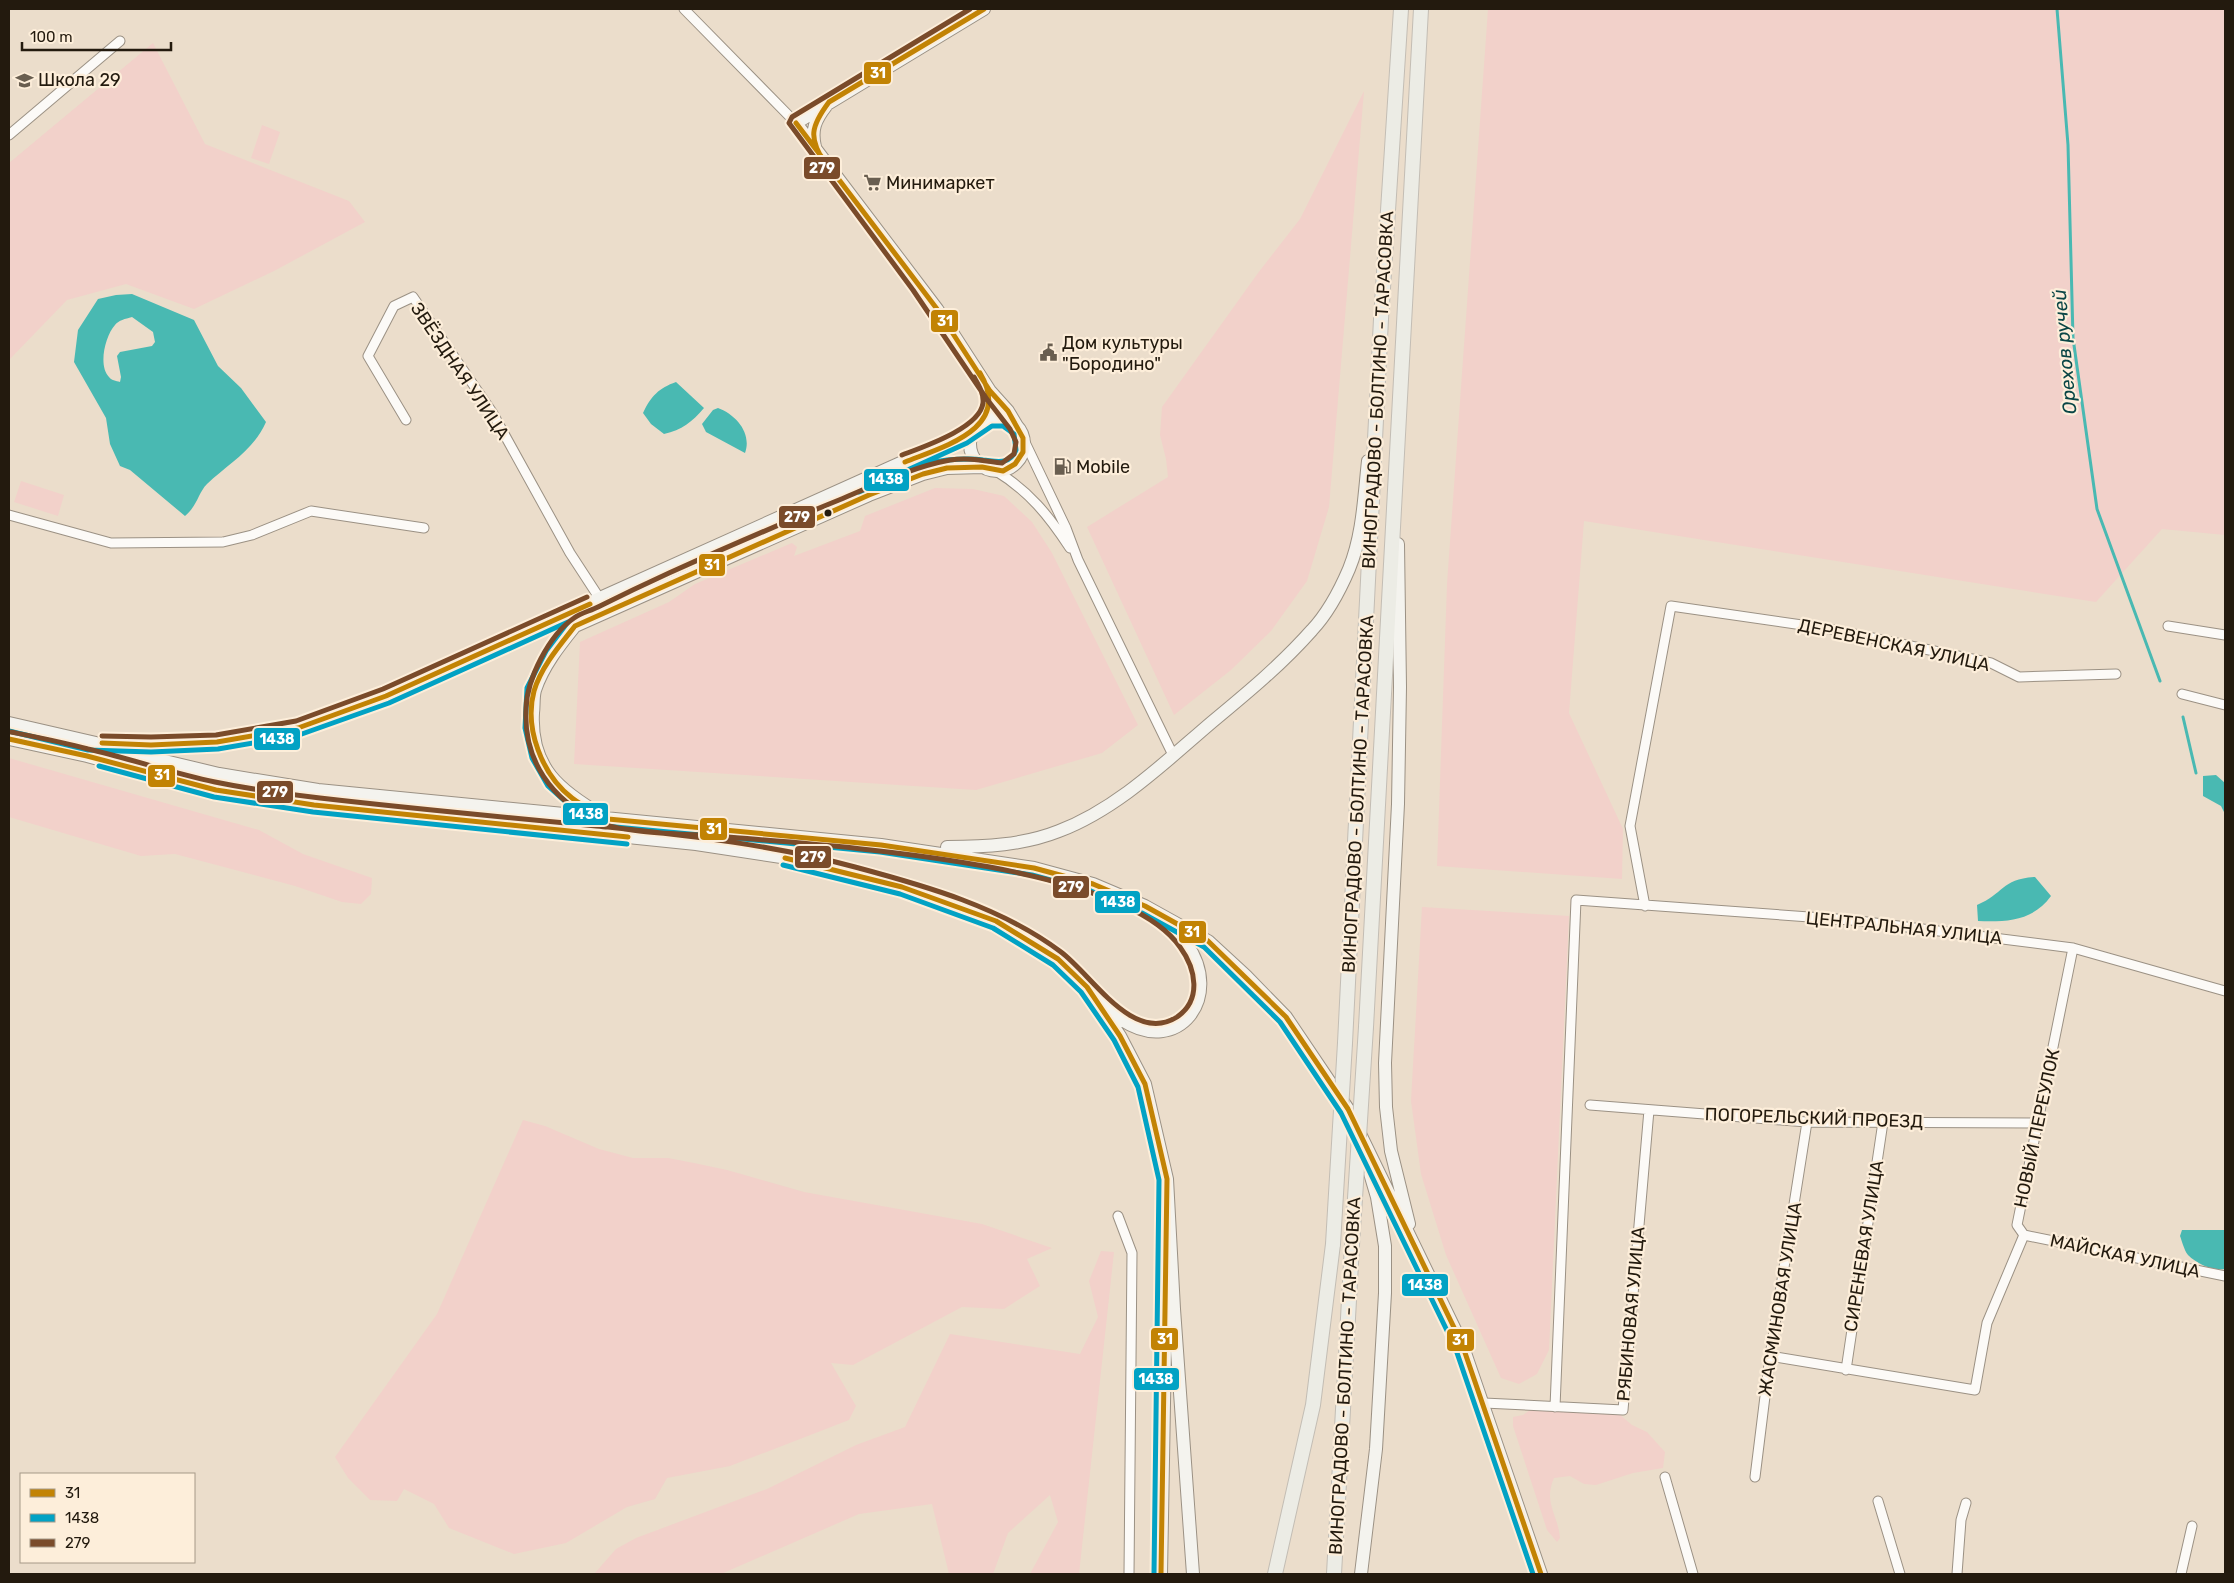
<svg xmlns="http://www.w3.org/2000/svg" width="2234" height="1583" viewBox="0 0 2234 1583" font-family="Rubik,sans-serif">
<rect width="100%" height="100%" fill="#ebddcb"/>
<path fill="#f2d1ca" d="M 1488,9 L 2225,9 L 2225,535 L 2162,529 L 2096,602 L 1584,521 L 1569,713 L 1623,829 L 1622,879 L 1437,866 L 1447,584 Z
M 153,43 L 205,144 L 349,201 L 365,222 L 274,271 L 194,309 L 126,284 L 67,300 L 9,360 L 9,163 Z
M 1364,91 L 1329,507 L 1307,581 L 1271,631 L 1231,670 L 1174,715 L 1087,527 L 1168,477 L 1166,459 L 1160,435 L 1162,407 L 1258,273 L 1300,219 Z
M 262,125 L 280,132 L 269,164 L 251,158 Z
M 21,481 L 64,495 L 58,516 L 14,502 Z
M 935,488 L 973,489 L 1004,496 L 1032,522 L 1052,553 L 1138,725 L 1102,753 L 976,790 L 574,764 L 580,642 L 669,602 L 695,584 L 792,543 L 797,547 L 794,556 L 860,531 L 865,516 Z
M 9,758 L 259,830 L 303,854 L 372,878 L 371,894 L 361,904 L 342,902 L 295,886 L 175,854 L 141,856 L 9,817 Z
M 1422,907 L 1569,916 L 1549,1350 L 1537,1374 L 1519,1384 L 1501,1378 L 1446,1255 L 1421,1174 L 1411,1101 Z
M 523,1120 L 545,1126 L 599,1149 L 633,1158 L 668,1158 L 694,1163 L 727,1170 L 804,1192 L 982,1224 L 1052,1248 L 1027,1259 L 1040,1286 L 1004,1309 L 962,1307 L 853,1365 L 831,1363 L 856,1406 L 849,1420 L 730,1466 L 667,1478 L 655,1499 L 627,1507 L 566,1543 L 514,1554 L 449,1528 L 434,1504 L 404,1489 L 397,1501 L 370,1500 L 348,1478 L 335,1457 L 437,1314 Z
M 1101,1251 L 1114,1252 L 1079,1574 L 1030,1574 L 1058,1522 L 1050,1495 L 1008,1533 L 993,1574 L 949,1574 L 932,1504 L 859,1514 L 721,1574 L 594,1574 L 616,1549 L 636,1538 L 767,1489 L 856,1445 L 905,1427 L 950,1334 L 1080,1354 L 1098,1317 L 1089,1281 Z
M 1540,1403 L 1619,1414 L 1632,1425 L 1647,1432 L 1665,1452 L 1663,1468 L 1633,1473 L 1596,1485 L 1584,1484 L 1570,1476 L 1554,1478 C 1543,1503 1558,1514 1560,1538 L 1557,1542 L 1547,1530 L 1513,1426 L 1513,1417 L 1523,1415 Z"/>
<path fill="#49b9b2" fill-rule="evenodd" d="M 132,294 L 194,320 L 218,366 L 241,388 L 266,422 C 254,450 228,464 207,484 C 198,493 198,505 185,516 L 130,470 L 120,466 L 110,444 L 106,418 L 74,362 L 78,330 L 98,299 L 116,295 ZM 132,317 L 153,332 L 155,342 L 152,346 L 120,352 L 117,356 L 121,377 L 120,382 C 116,381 111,380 109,377 C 98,366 105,336 115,325 C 119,320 125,319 132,317 Z
M 676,382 L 704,408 C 692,422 682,430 664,434 L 651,424 L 643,413 C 651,396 659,388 676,382 Z
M 718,408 C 737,415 752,434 745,453 L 706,432 L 702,424 L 713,410 Z
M 2216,775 L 2225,783 L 2225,814 L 2221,806 L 2203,796 L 2203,776 Z
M 2035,877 L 2051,896 C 2033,921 2007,922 1978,921 L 1977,905 C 2004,894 2001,879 2035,877 Z
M 2182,1230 L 2225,1230 L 2225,1269 C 2213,1271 2197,1264 2188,1255 C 2184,1250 2182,1241 2180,1236 Z"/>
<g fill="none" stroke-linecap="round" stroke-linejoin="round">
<path stroke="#49b9b2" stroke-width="3" d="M 2057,9 L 2068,145 L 2073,338 L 2097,509 L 2160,681
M 2183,717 L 2196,773"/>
<defs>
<path id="street" d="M 684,9 L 796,123
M 9,135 L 120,41
M 406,420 L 368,356 L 394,306 L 413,297 L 492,412 L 570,553 L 600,599
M 1023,438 L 1066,528 L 1078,560 L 1173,755
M 996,471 C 1029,491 1049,516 1070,548
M 9,515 L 111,543 L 223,542 L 252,535 L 311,511 L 424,528
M 2168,626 L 2225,635
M 2182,694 L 2225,705
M 1645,906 L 1630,826 L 1671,606 L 1830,629 L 1991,663 L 2019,677 L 2116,674
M 1590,1105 L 1807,1122 L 2038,1123
M 1118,1216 L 1132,1253 L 1129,1574
M 2024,1235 L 2225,1276
M 1770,1356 L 1975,1390 L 1987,1323 L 2024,1235 L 2017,1225 L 2073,948
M 1846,1370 L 1883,1122
M 1484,1403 L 1623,1410 L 1649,1110
M 1555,1407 L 1576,900 L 1851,920 L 2073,948 L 2225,991
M 1665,1477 L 1693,1574
M 1755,1477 L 1770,1356 L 1807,1122
M 1878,1501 L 1900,1574
M 1957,1574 L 1961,1520 L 1966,1503
M 2181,1574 L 2192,1526"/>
<path id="secondary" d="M 984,9 L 796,123 L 937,309 L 990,391 L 1008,411 L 1017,426
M 815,147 C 811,130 815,120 826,106
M970 444a27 27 0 1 1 54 0a27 27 0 1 1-54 0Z
M 1398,544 L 1400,687 L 1398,804 L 1385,1063 L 1386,1107 L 1391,1151 L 1409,1224
M 9,723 L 96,743
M 9,739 L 87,756 L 216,790 L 314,805 L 696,844 L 801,860 L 902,887 L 996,921 L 1058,959 L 1122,1020 C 1178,1057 1225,997 1186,943 C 1182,937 1178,930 1171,926
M 89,743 L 219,774 L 318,790 L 881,845 L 1034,868 L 1093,884 L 1145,906 L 1208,941 L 1246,976 L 1286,1017 L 1348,1109 L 1462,1344 L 1541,1574
M 116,744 C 195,746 272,739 346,712 L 974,430
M 603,816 C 560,791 530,768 533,713 C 534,706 533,697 535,690 C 543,666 559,646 575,626 L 869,495 L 923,474 L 947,468 L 982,467
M 947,847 C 985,847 1024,845 1059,831 C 1117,809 1165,762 1212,722 C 1247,693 1282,664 1312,630 C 1328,613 1340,590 1349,569 C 1363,535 1364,497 1368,461
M 1101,1007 L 1120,1036 L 1145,1084 L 1167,1179 L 1174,1309 L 1193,1574
M 1161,1574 L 1166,1289
M 1361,1574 L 1376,1449 L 1385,1293 L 1385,1246 L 1377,1197 L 1367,1163"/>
<path id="primary" d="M 1366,1027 L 1421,9
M 1345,1043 L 1381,319 L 1401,9
M 1275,1574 L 1313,1405 L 1333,1244
M 1334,1574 L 1352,1245"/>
</defs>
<use href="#street" stroke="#9b9184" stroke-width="11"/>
<use href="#secondary" stroke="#9b9184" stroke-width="14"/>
<use href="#primary" stroke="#c3bdb4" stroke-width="16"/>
<use href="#street" stroke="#fcfaf7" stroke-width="9"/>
<use href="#secondary" stroke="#f4f3ee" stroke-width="12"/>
<use href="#primary" stroke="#ecece5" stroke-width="14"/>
<defs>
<path id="primary-bridge" d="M 1333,1244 L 1345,1043
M 1352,1245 L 1366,1027"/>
</defs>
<use href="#primary-bridge" stroke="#c3bdb4" stroke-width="16" stroke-linecap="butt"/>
<use href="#primary-bridge" stroke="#ecece5" stroke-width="14"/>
<defs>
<path id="bus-1" d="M 796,123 L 937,309 L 990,391 L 1008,411 L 1023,438 L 1023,452 L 1015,464 L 1003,471 L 982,467 L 947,468 L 923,474 L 869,495 L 575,626 C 560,645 541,667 534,691 C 524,728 542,775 572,798 C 582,806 596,812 608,819 L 881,845 L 1034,868 L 1093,884 L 1145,906 L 1208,941 L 1286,1017 L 1348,1109 L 1462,1344 L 1541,1574
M 825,163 C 808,138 811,126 829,102 L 984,9
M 905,462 C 945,446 1013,428 980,373
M 9,739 L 87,756 L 216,790 L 314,805 L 628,837
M 102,743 L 151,745 L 217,742 L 298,728 L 386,696 L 590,604
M 785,858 L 902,887 L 996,921 L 1058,959 L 1087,987 L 1120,1036 L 1145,1084 L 1167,1179 L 1161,1574"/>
<path id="bus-2" d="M 992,426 L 1003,426 L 1014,434 L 1016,450 C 1009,466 996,461 983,460 C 972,458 958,459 947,460 C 917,463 887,480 859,492 L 967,443 Z
M 9,731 L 88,750 L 151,752 L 218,749 L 299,735 L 389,703 L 568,622 L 546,651 L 527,688 L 525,728 L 532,758 L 548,786 L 568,804 L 605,826 L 880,852 L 1032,875 L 1091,891 L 1142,913 L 1204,947 L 1280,1022 L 1341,1113 L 1455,1347 L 1533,1574
M 99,766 L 214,797 L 313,812 L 627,844
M 783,865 L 900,894 L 993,928 L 1053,965 L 1081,992 L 1114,1040 L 1138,1087 L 1159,1180 L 1154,1574"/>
<path id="bus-3" d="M 902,455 C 923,447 980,428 983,403 C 984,393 978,384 974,377
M 11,732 C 36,737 62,742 88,749 C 131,759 172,773 215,782 C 249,789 285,794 320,798 C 415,809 512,818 608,827 C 691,836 774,845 855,867 C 926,886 1001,907 1061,952 C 1092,975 1133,1045 1177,1017 C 1202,1000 1196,969 1180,947 C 1121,861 819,845 715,836 C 687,834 621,833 598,822 C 552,800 523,761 526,708 C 527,679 549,635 574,618 C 581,613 590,611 598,607 C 622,595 645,584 669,573 C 725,548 782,523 839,500 C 875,485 912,467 950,460 C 968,457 985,461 1002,463 L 1014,454 L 1016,442 L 1010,429 L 986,398 L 913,290 L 789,123 L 792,117 L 970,9
M 102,736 L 151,737 L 216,735 L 296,721 L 383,689 L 587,597"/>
</defs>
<use href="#bus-1" stroke="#fdeeda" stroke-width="9"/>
<use href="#bus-2" stroke="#fdeeda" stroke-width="9"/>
<use href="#bus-3" stroke="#fdeeda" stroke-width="9"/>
<use href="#bus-1" stroke="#c28304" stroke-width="5"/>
<use href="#bus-2" stroke="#02a2c4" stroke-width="5"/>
<use href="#bus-3" stroke="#7a4b2a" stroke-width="5"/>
</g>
<defs>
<symbol id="school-bare" viewBox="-9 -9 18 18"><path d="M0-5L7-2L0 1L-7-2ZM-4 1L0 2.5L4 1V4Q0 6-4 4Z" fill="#695e50" stroke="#fdeeda" stroke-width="2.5" paint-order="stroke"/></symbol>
<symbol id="supermarket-bare" viewBox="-9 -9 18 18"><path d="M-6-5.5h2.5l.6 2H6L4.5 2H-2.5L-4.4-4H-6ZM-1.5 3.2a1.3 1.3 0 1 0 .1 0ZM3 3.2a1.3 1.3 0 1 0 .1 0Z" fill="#695e50" stroke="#fdeeda" stroke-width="2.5" paint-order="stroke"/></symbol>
<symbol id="civic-bare" viewBox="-9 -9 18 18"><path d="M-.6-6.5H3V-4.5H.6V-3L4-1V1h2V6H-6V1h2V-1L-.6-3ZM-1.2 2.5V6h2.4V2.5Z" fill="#695e50" stroke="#fdeeda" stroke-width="2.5" paint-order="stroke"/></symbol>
<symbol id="fuel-bare" viewBox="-9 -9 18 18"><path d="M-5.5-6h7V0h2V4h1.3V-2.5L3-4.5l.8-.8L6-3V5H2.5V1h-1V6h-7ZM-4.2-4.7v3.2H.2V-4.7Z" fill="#695e50" stroke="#fdeeda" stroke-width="2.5" paint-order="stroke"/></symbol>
</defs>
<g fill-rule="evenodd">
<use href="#school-bare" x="12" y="68" width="25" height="25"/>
<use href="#supermarket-bare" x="860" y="170" width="25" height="25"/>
<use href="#civic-bare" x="1036" y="340" width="25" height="25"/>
<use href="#fuel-bare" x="1050" y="454" width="25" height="25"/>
</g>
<circle fill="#231a0e" stroke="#fdeeda" stroke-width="2" cx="828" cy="513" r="4.5"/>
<g text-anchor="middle" stroke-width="4.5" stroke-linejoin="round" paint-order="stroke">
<g font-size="18" fill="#231a0e" stroke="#fdeeda" text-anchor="start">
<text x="38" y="86">Школа 29</text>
<text x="886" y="189">Минимаркет</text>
<text x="1062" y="349">Дом культуры<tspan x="1062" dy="21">"Бородино"</tspan></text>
<text x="1076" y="473">Mobile</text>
</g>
<g font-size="18" fill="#231a0e" stroke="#fdeeda">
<text transform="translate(460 371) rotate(56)" y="6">ЗВЁЗДНАЯ УЛИЦА</text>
<text transform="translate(1378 390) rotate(-87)" y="6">ВИНОГРАДОВО - БОЛТИНО - ТАРАСОВКА</text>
<text transform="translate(1894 645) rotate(12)" y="6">ДЕРЕВЕНСКАЯ УЛИЦА</text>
<text transform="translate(1358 794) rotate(-87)" y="6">ВИНОГРАДОВО - БОЛТИНО - ТАРАСОВКА</text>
<text transform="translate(1904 928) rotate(6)" y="6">ЦЕНТРАЛЬНАЯ УЛИЦА</text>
<text transform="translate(1814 1118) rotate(2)" y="6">ПОГОРЕЛЬСКИЙ ПРОЕЗД</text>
<text transform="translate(2037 1128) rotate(-78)" y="6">НОВЫЙ ПЕРЕУЛОК</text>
<text transform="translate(1864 1246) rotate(-81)" y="6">СИРЕНЕВАЯ УЛИЦА</text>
<text transform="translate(2125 1256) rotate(12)" y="6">МАЙСКАЯ УЛИЦА</text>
<text transform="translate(1780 1299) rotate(-81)" y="6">ЖАСМИНОВАЯ УЛИЦА</text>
<text transform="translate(1631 1314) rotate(-85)" y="6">РЯБИНОВАЯ УЛИЦА</text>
<text transform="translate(1345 1376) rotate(-87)" y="6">ВИНОГРАДОВО - БОЛТИНО - ТАРАСОВКА</text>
</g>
<g font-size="19" font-style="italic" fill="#0a4646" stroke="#fdeeda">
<text transform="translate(2064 352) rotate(-95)" y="7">Орехов ручей</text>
</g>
</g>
<g stroke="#fdeeda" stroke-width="2">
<rect x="863" y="61" width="29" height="24" rx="5" fill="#c28304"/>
<rect x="803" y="156" width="38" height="24" rx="5" fill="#7a4b2a"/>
<rect x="930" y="309" width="29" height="24" rx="5" fill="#c28304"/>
<rect x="863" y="468" width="47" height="24" rx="5" fill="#02a2c4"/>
<rect x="778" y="505" width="38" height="24" rx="5" fill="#7a4b2a"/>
<rect x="698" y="553" width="28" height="24" rx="5" fill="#c28304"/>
<rect x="253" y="727" width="48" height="24" rx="5" fill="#02a2c4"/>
<rect x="147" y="764" width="29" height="24" rx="5" fill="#c28304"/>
<rect x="256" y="780" width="38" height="24" rx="5" fill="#7a4b2a"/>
<rect x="562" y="802" width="47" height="24" rx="5" fill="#02a2c4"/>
<rect x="699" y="817" width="29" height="24" rx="5" fill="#c28304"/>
<rect x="794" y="845" width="38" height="24" rx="5" fill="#7a4b2a"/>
<rect x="1052" y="875" width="38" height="24" rx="5" fill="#7a4b2a"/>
<rect x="1094" y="890" width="47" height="24" rx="5" fill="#02a2c4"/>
<rect x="1178" y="920" width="29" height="24" rx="5" fill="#c28304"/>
<rect x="1401" y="1273" width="48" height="24" rx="5" fill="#02a2c4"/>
<rect x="1150" y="1327" width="29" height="24" rx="5" fill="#c28304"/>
<rect x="1446" y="1328" width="29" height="24" rx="5" fill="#c28304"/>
<rect x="1133" y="1367" width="47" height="24" rx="5" fill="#02a2c4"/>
</g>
<g font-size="14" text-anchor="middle" font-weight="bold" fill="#fff">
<text x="878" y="78">31</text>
<text x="822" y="173">279</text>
<text x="945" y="326">31</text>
<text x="886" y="484">1438</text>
<text x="797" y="522">279</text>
<text x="712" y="570">31</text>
<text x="277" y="744">1438</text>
<text x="162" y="780">31</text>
<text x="275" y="797">279</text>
<text x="586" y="819">1438</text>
<text x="714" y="834">31</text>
<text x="813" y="862">279</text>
<text x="1071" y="892">279</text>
<text x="1118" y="907">1438</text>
<text x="1192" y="937">31</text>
<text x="1425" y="1290">1438</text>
<text x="1165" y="1344">31</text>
<text x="1460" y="1345">31</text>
<text x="1156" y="1384">1438</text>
</g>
<rect width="2234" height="1583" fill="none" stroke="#231a0e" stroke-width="20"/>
<rect x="20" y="1473" width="175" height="90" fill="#fdeeda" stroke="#a69988"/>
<rect x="30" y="1489" width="25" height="8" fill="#c28304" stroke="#a69988"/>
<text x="65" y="1498" font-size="15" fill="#231a0e">31</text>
<rect x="30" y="1514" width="25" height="8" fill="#02a2c4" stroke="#a69988"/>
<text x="65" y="1523" font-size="15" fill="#231a0e">1438</text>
<rect x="30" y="1539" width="25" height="8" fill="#7a4b2a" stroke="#a69988"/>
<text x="65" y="1548" font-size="15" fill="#231a0e">279</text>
<path d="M22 42v8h149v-8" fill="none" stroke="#231a0e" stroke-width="2.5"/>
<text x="30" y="42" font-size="15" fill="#231a0e" stroke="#fdeeda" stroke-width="4" paint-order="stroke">100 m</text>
</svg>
